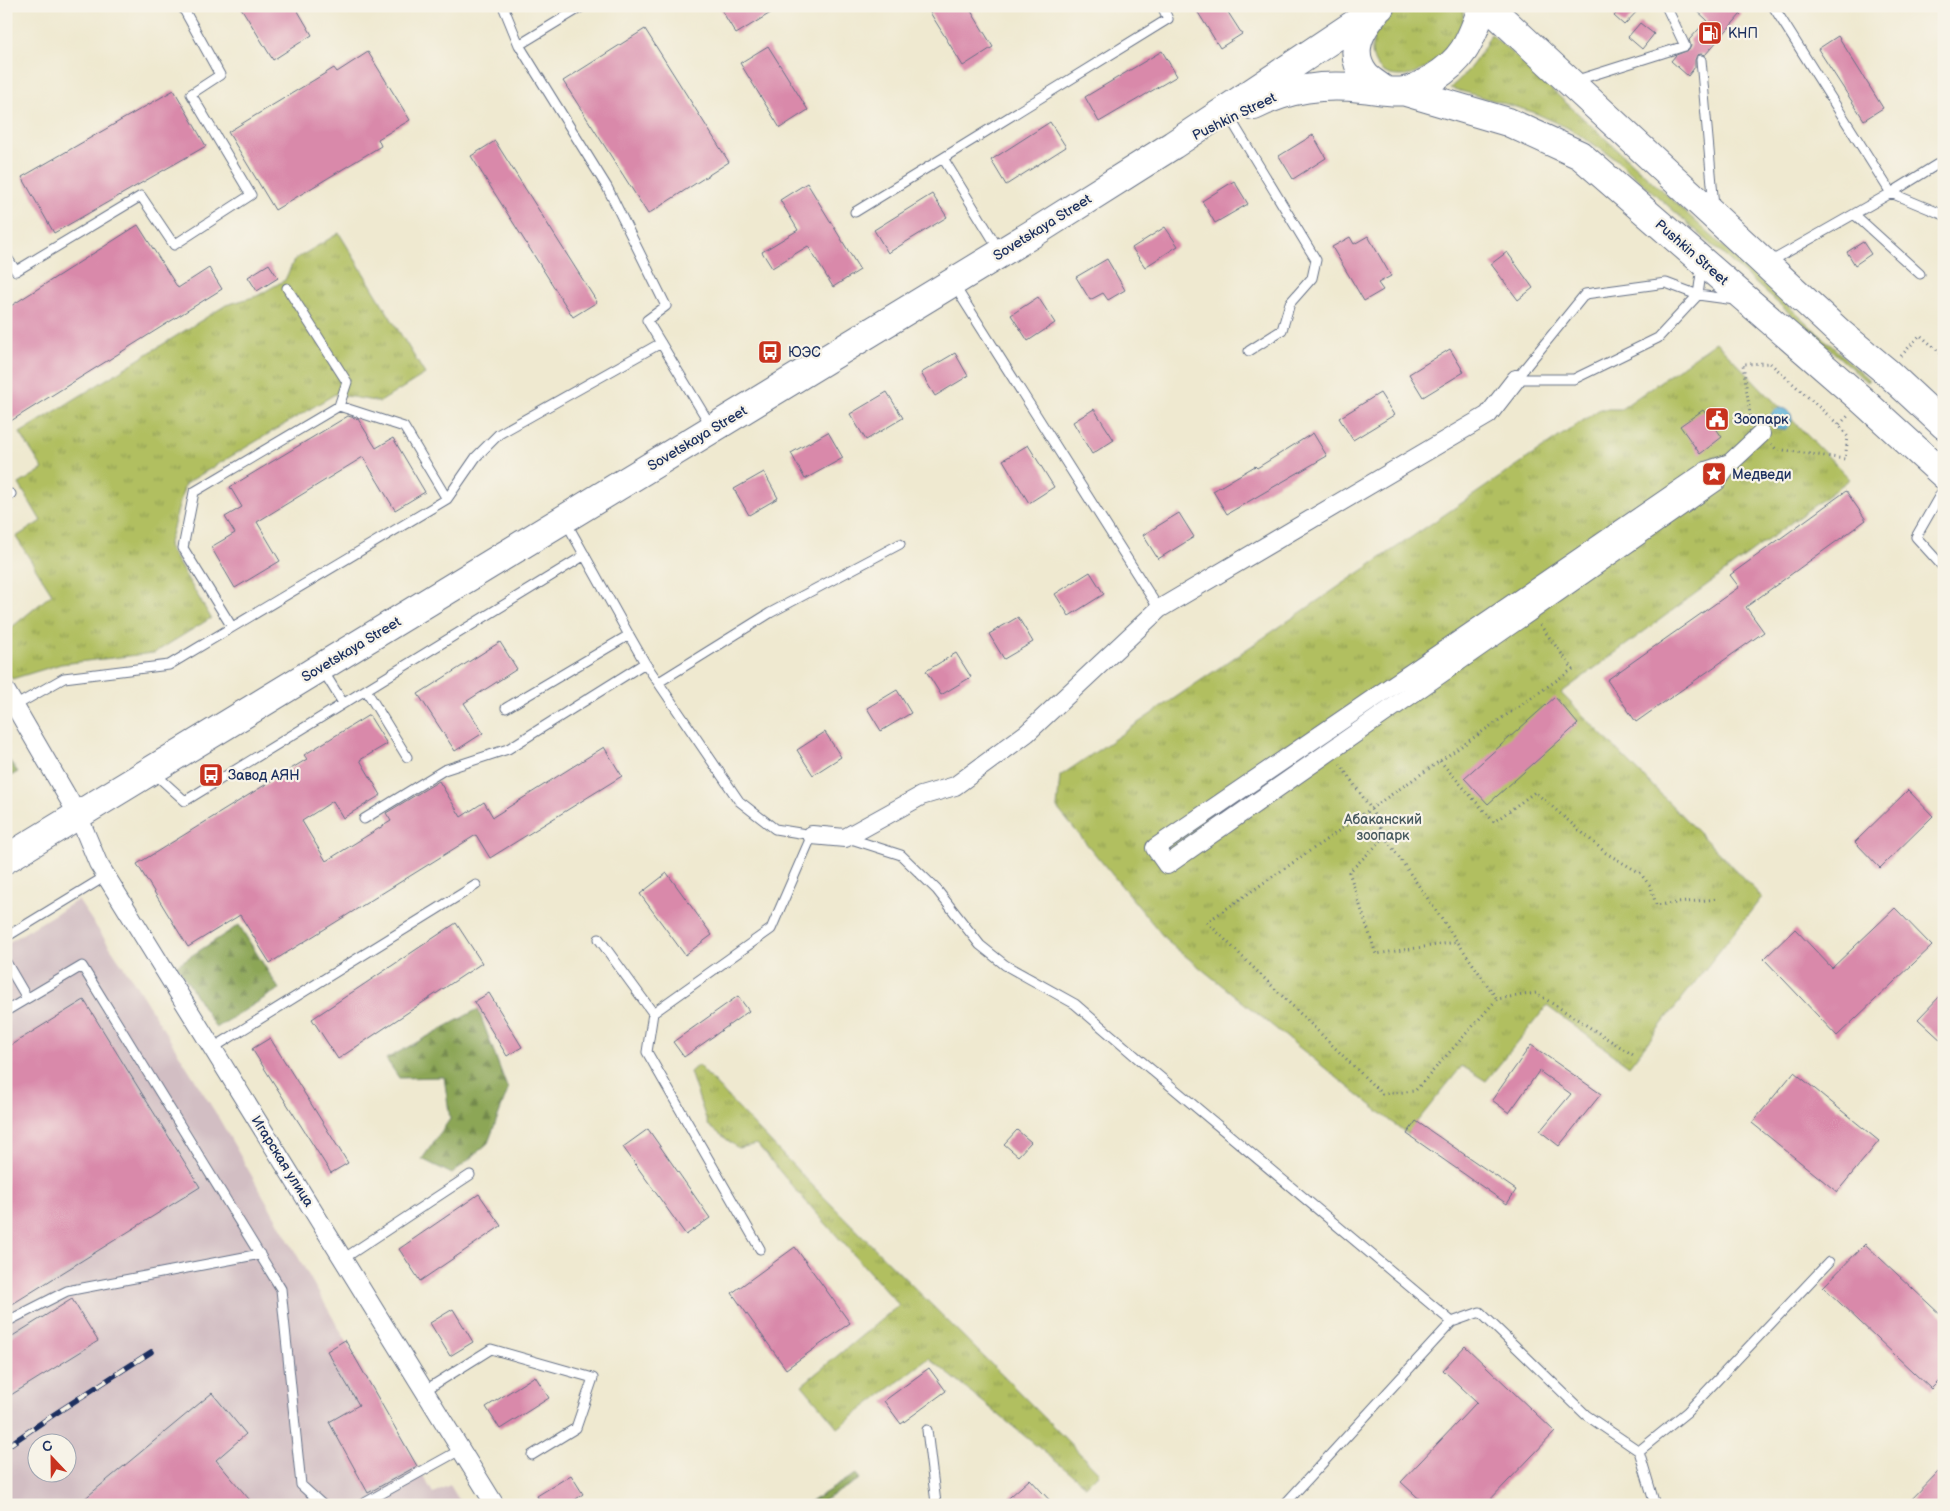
<svg xmlns="http://www.w3.org/2000/svg" width="1950" height="1511" viewBox="0 0 1950 1511" font-family="'Balsamiq Sans',sans-serif">
<defs>
<pattern id="grass-tufts" width="24" height="20" patternUnits="userSpaceOnUse" patternTransform="scale(1.25)"><rect width="24" height="20" fill="#b1bf61"/><path d="M3 7l-1-3M5 7V3M7 7l1-3M15 17l-1-3M17 17v-4M19 17l1-3" fill="none" stroke="#8f9c53"/></pattern>
<pattern id="forest-firs" width="22" height="20" patternUnits="userSpaceOnUse" patternTransform="scale(1.25)"><rect width="22" height="20" fill="#8ca657"/><path d="M5 1l3.5 6h-7zM16 11l3.5 6h-7z" fill="#72884b"/></pattern>
</defs>
<rect width="100%" height="100%" fill="#f7f3e8"/>
<filter id="ink" filterUnits="userSpaceOnUse"><feTurbulence type="fractalNoise" baseFrequency=".02" numOctaves="2"/><feDisplacementMap in="SourceGraphic" scale="10" xChannelSelector="R" yChannelSelector="G"/><feConvolveMatrix kernelMatrix="1 2 1 2 8 2 1 2 1" color-interpolation-filters="sRGB"/></filter>
<filter id="wash" filterUnits="userSpaceOnUse"><feTurbulence type="fractalNoise" baseFrequency=".0096" numOctaves="4" result="noise"/><feDisplacementMap in="SourceGraphic" scale="20" xChannelSelector="R" yChannelSelector="G"/><feGaussianBlur stdDeviation="1.12" result="paint"/><feColorMatrix in="noise" values="0 0 0 0 0 0 0 0 0 0 0 0 0 0 0 0 0 1.4 0 .05"/><feComposite in="paint" operator="in"/></filter>
<g filter="url(#wash)">
<rect width="100%" height="100%" fill="#efe9d0"/>
<path fill="#d2bec3" fill-rule="evenodd" d="M 78,900 L 132,979 L 217,1115 L 433,1493 L 450,1485 L 462,1505 L 6,1505 L 6,944 ZM 38,1444 L 68,1444 L 68,1474 L 38,1474 Z"/>
<path fill="url(#grass-tufts)" stroke="#667760" d="M 1404,6 L 1461,6 C 1467,19 1464,39 1453,49 C 1448,54 1417,74 1411,75 C 1407,76 1403,76 1399,76 C 1375,76 1366,53 1376,32 C 1382,21 1394,13 1404,6 Z
M 1491,34 L 1869,380 L 1867,382 L 1613,157 L 1570,129 L 1533,112 L 1450,88 C 1469,72 1480,56 1491,34 Z
M 339,233 L 425,374 L 380,402 L 335,394 L 185,484 L 168,546 L 211,618 L 154,653 L 61,664 L 12,679 L 6,668 L 6,632 L 52,594 L 16,537 L 41,521 L 19,484 L 43,469 L 20,433 L 226,305 L 257,296 L 285,280 L 294,260 Z
M 1716,342 L 1850,479 L 1561,693 L 1762,897 L 1629,1066 L 1547,1006 L 1486,1081 L 1462,1066 L 1407,1134 L 1168,942 L 1057,808 L 1060,776 L 1600,409 L 1621,409 Z
M 698,1065 C 827,1206 966,1336 1099,1473 L 1086,1486 L 929,1358 L 838,1428 L 802,1385 L 899,1305 L 793,1187 L 757,1144 L 738,1148 L 708,1125 L 690,1072 Z"/>
<path fill="url(#forest-firs)" stroke="#546a5a" d="M 6,756 L 18,772 L 6,779 Z
M 239,925 L 279,989 L 216,1028 L 177,965 Z
M 478,1009 L 508,1090 L 488,1143 L 452,1174 L 422,1159 L 450,1119 L 444,1077 L 399,1078 L 386,1059 Z
M 856,1474 L 860,1479 L 816,1505 L 805,1505 Z"/>
<path fill="#5bb1d7" stroke="#3b709a" d="M1770 419a11 11 0 1 1 22 0a11 11 0 1 1-22 0Z"/>
<g id="blocks">
<path fill="#d989aa" d="M 240,6 L 295,6 L 312,35 L 273,60 Z
M 719,6 L 782,6 L 736,34 Z
M 926,6 L 968,6 L 993,47 L 963,66 Z
M 1194,6 L 1224,6 L 1242,34 L 1220,48 Z
M 1623,6 L 1642,6 L 1624,25 L 1614,16 Z
M 1692,6 L 1732,6 L 1741,14 L 1705,55 L 1701,54 L 1697,55 L 1695,60 L 1695,67 L 1688,76 L 1671,61 L 1676,55 L 1689,50 L 1691,46 L 1689,40 L 1707,20 Z
M 1640,23 L 1654,34 L 1642,49 L 1628,37 Z
M 645,29 L 729,162 L 648,214 L 563,81 Z
M 1838,36 L 1883,108 L 1864,120 L 1818,49 Z
M 768,46 L 808,110 L 780,128 L 740,63 Z
M 1162,51 L 1177,76 L 1099,122 L 1085,97 Z
M 368,52 L 410,120 L 378,139 L 381,146 L 275,210 L 228,132 L 334,68 L 337,72 Z
M 174,90 L 206,146 L 54,233 L 22,177 Z
M 1050,122 L 1066,147 L 1006,185 L 991,160 Z
M 1313,135 L 1326,158 L 1293,179 L 1279,156 Z
M 495,141 L 597,302 L 573,317 L 471,156 Z
M 1234,181 L 1248,204 L 1215,223 L 1202,201 Z
M 807,183 L 860,270 L 833,287 L 808,246 L 772,268 L 762,252 L 798,230 L 780,200 Z
M 932,194 L 947,217 L 888,253 L 874,230 Z
M 138,225 L 178,288 L 209,268 L 222,289 L 6,424 L 6,309 Z
M 1165,227 L 1178,246 L 1145,267 L 1132,248 Z
M 1368,236 L 1391,276 L 1378,283 L 1383,290 L 1364,301 L 1332,247 L 1350,237 L 1354,244 Z
M 1863,242 L 1871,254 L 1855,265 L 1847,252 Z
M 1507,252 L 1533,288 L 1518,300 L 1491,264 Z
M 1107,259 L 1125,290 L 1108,300 L 1103,293 L 1090,300 L 1076,277 Z
M 269,264 L 278,278 L 257,291 L 248,277 Z
M 1038,297 L 1055,323 L 1028,341 L 1011,315 Z
M 1450,349 L 1464,372 L 1423,397 L 1409,374 Z
M 955,353 L 968,376 L 935,396 L 921,373 Z
M 887,392 L 903,418 L 866,440 L 850,414 Z
M 1380,393 L 1394,415 L 1353,440 L 1339,418 Z
M 1094,409 L 1114,440 L 1092,454 L 1073,422 Z
M 1703,410 L 1722,437 L 1700,454 L 1680,426 Z
M 348,416 L 358,419 L 376,448 L 393,438 L 425,492 L 395,510 L 363,457 L 257,522 L 280,561 L 235,588 L 211,547 L 235,533 L 225,517 L 242,507 L 230,487 Z
M 828,432 L 843,458 L 805,479 L 791,453 Z
M 1313,433 L 1327,456 L 1227,514 L 1213,491 L 1255,466 L 1257,468 Z
M 1028,445 L 1054,487 L 1029,503 L 1003,460 Z
M 764,472 L 778,498 L 749,515 L 734,489 Z
M 1846,491 L 1866,520 L 1746,607 L 1764,632 L 1636,722 L 1607,680 L 1739,587 L 1730,575 Z
M 1179,513 L 1194,537 L 1158,559 L 1143,535 Z
M 1090,572 L 1104,594 L 1069,616 L 1055,594 Z
M 1018,617 L 1033,642 L 1004,659 L 989,634 Z
M 500,642 L 517,669 L 464,703 L 483,733 L 455,751 L 418,694 Z
M 956,653 L 971,677 L 941,695 L 926,671 Z
M 897,690 L 911,713 L 881,731 L 867,708 Z
M 1555,697 L 1578,724 L 1488,804 L 1464,778 Z
M 369,715 L 387,744 L 360,760 L 381,795 L 343,818 L 333,801 L 302,821 L 326,861 L 391,821 L 386,813 L 439,781 L 461,817 L 484,802 L 493,817 L 604,747 L 622,776 L 490,858 L 476,835 L 270,963 L 240,915 L 188,947 L 137,864 L 307,759 L 304,755 Z
M 825,732 L 841,757 L 813,775 L 797,750 Z
M 1908,790 L 1933,816 L 1880,868 L 1855,842 Z
M 667,873 L 712,935 L 685,955 L 640,894 Z
M 1895,908 L 1932,946 L 1837,1036 L 1764,959 L 1795,929 L 1832,968 Z
M 456,923 L 482,963 L 338,1059 L 312,1019 Z
M 1944,992 L 1944,1043 L 1918,1019 Z
M 489,993 L 522,1047 L 507,1056 L 474,1002 Z
M 738,996 L 749,1011 L 684,1057 L 673,1042 Z
M 84,1000 L 200,1187 L 6,1308 L 6,1048 Z
M 270,1038 L 348,1163 L 331,1173 L 252,1049 Z
M 1531,1045 L 1601,1094 L 1559,1146 L 1540,1131 L 1571,1094 L 1539,1071 L 1509,1113 L 1492,1100 Z
M 1794,1072 L 1879,1141 L 1837,1192 L 1752,1123 Z
M 1416,1121 L 1516,1190 L 1507,1204 L 1407,1134 Z
M 648,1129 L 710,1218 L 686,1235 L 623,1147 Z
M 1017,1130 L 1031,1142 L 1018,1156 L 1004,1144 Z
M 479,1194 L 501,1226 L 420,1281 L 399,1249 Z
M 1865,1244 L 1944,1318 L 1944,1376 L 1931,1389 L 1823,1287 Z
M 795,1247 L 850,1323 L 786,1369 L 732,1293 Z
M 72,1299 L 98,1341 L 6,1398 L 6,1340 Z
M 453,1309 L 473,1342 L 450,1356 L 430,1323 Z
M 345,1340 L 417,1466 L 368,1493 L 329,1422 L 359,1405 L 327,1351 Z
M 1465,1346 L 1555,1432 L 1485,1505 L 1426,1505 L 1401,1482 L 1477,1402 L 1443,1370 Z
M 929,1368 L 946,1391 L 901,1424 L 884,1401 Z
M 535,1376 L 549,1398 L 500,1429 L 486,1407 Z
M 212,1393 L 246,1434 L 216,1460 L 254,1505 L 77,1505 Z
M 1944,1466 L 1944,1505 L 1906,1505 Z
M 571,1475 L 583,1494 L 568,1505 L 542,1505 L 537,1496 Z
M 1030,1479 L 1054,1505 L 1001,1505 Z"/>
</g>
</g>
<g filter="url(#ink)">
<use href="#blocks" fill-opacity="0" stroke="#657086" stroke-width="1"/>
<g fill="none" stroke-linecap="round" stroke-linejoin="round">
<defs>
<path id="lane" d="M 503,6 L 519,45
M 583,6 L 519,45 L 607,187 L 666,306 L 647,320 L 711,426
M 1701,60 L 1714,207
M 1574,81 L 1685,46 L 1666,6
M 1230,118 L 1316,260 L 1312,278 L 1290,303 L 1282,330 L 1249,351
M 1891,193 L 1941,162 L 1944,158
M 1891,193 L 1944,215
M 855,212 L 943,158
M 1855,215 L 1920,274
M 1000,251 L 943,158 L 1168,19 L 1162,6
M 6,256 L 16,271 L 141,196 L 174,245 L 251,195 L 191,94 L 220,75 L 182,6
M 1768,263 L 1891,193 L 1773,6
M 954,285 L 1159,609
M 287,288 L 347,382 L 339,406
M 1516,379 L 1585,294 L 1666,283 L 1698,295 L 1735,300
M 1516,379 L 1574,379 L 1658,338 L 1698,295 L 1702,266
M 1944,488 L 1916,537 L 1944,568
M 6,497 L 11,494
M 232,627 L 183,548 L 194,492 L 339,406 L 404,427 L 447,499
M 322,669 L 343,703
M 659,682 L 770,613 L 900,544
M 366,690 L 407,757
M 506,708 L 629,635 L 566,522
M 6,711 L 64,678 L 169,665 L 447,499 L 476,457 L 499,434 L 661,343
M 154,773 L 185,801 L 585,555
M 364,819 L 444,770 L 508,749 L 645,663
M 848,838 L 901,855 L 937,890 L 980,945 L 1005,965 L 1075,1004 L 1141,1061 L 1452,1322 L 1480,1312 L 1586,1415 L 1639,1451 L 1687,1412 L 1829,1262
M 6,937 L 106,876
M 599,939 L 653,1013 L 771,929 L 812,835 L 775,829 L 739,801 L 645,663 L 629,635
M 6,962 L 27,998
M 6,1011 L 82,966 L 281,1289 L 301,1485 L 323,1505
M 653,1013 L 647,1052 L 760,1249
M 213,1048 L 476,885
M 343,1259 L 470,1175
M 6,1322 L 67,1291 L 260,1254
M 424,1391 L 491,1349 L 593,1378 L 576,1428 L 532,1455
M 927,1430 L 936,1503
M 1639,1451 L 1655,1505
M 361,1505 L 460,1450
M 1284,1505 L 1452,1322"/>
<path id="street" d="M 1730,463 L 1717,481 L 1167,865 L 1155,848 L 1706,471 L 1730,463 L 1761,434
M 6,691 L 78,815 L 98,863 L 495,1505
M 812,835 L 845,838 L 921,796 L 955,786 L 1027,733 L 1159,609 L 1488,415 L 1516,379"/>
<path id="primary" d="M 1488,6 L 1840,333 L 1887,372 L 1944,425
M 1375,13 C 1359,31 1348,54 1365,75 C 1370,81 1378,85 1384,90
M 1403,91 L 1508,122 L 1580,155 L 1862,400 L 1944,475
M 1254,106 C 1289,88 1323,84 1362,88 C 1375,89 1391,93 1404,91 C 1414,90 1423,84 1432,79 C 1465,59 1470,41 1483,6
M 6,859 L 1037,231 L 1173,145 L 1380,7"/>
</defs>
<use href="#lane" stroke="#657086" stroke-width="11"/>
<use href="#street" stroke="#657086" stroke-width="20"/>
<use href="#primary" stroke="#657086" stroke-width="30"/>
<path stroke="#657086" stroke-width="3" stroke-dasharray="1 4" stroke-linecap="butt" d="M 1901,356 L 1920,335 L 1944,356
M 1751,421 L 1743,364 L 1770,363 L 1839,425
M 1771,444 L 1776,449 L 1845,459 L 1848,437 L 1839,425 L 1848,416
M 1540,625 L 1573,669 L 1207,922 L 1382,1094 L 1415,1091 L 1497,999 L 1536,993 L 1633,1055
M 1440,761 L 1494,822 L 1535,792 L 1606,853 L 1640,873 L 1651,887 L 1656,905 L 1718,899
M 1340,764 L 1371,809 L 1385,837 L 1497,999
M 1385,837 L 1349,872 L 1376,954 L 1457,942"/>
<use href="#lane" stroke="#fff" stroke-width="9"/>
<use href="#street" stroke="#fff" stroke-width="18"/>
<use href="#primary" stroke="#fff" stroke-width="28"/>
<defs>
<path id="rail" d="M 6,1447 L 50,1417 L 151,1352"/>
</defs>
<use href="#rail" stroke="#1b2f5e" stroke-width="5.5"/>
<use href="#rail" stroke="#f7f3e8" stroke-width="4" stroke-dasharray="11" stroke-linecap="butt"/>
</g>
</g>
<defs>
<symbol id="fuel-square" viewBox="-11 -11 22 22"><rect x="-9" y="-9" width="18" height="18" rx="4" fill="#c8321e" stroke="#f7f3e8"/><path d="M-5.5-6h7V0h2V4h1.3V-2.5L3-4.5l.8-.8L6-3V5H2.5V1h-1V6h-7ZM-4.2-4.7v3.2H.2V-4.7Z" fill="#fff"/></symbol>
<symbol id="bus-square" viewBox="-11 -11 22 22"><rect x="-9" y="-9" width="18" height="18" rx="4" fill="#c8321e" stroke="#f7f3e8"/><path d="M-5-6H5V4H4V6H2V4H-2V6H-4V4H-5ZM-3.5-4V0h7V-4ZM-3.5 1.2v1.5H-2V1.2ZM2 1.2v1.5H3.5V1.2Z" fill="#fff"/></symbol>
<symbol id="civic-square" viewBox="-11 -11 22 22"><rect x="-9" y="-9" width="18" height="18" rx="4" fill="#c8321e" stroke="#f7f3e8"/><path d="M-.6-6.5H3V-4.5H.6V-3L4-1V1h2V6H-6V1h2V-1L-.6-3ZM-1.2 2.5V6h2.4V2.5Z" fill="#fff"/></symbol>
<symbol id="sight-square" viewBox="-11 -11 22 22"><rect x="-9" y="-9" width="18" height="18" rx="4" fill="#c8321e" stroke="#f7f3e8"/><path d="M0-6L1.8-2.2L6-1.7L2.9 1.2L3.7 5.4L0 3.3L-3.7 5.4L-2.9 1.2L-6-1.7L-1.8-2.2Z" fill="#fff"/></symbol>
</defs>
<g fill-rule="evenodd">
<use href="#fuel-square" x="1696" y="19" width="28" height="28"/>
<use href="#bus-square" x="756" y="338" width="28" height="28"/>
<use href="#civic-square" x="1703" y="405" width="28" height="28"/>
<use href="#sight-square" x="1700" y="460" width="28" height="28"/>
<use href="#bus-square" x="197" y="761" width="28" height="28"/>
</g>
<g text-anchor="middle" stroke-width="4.5" stroke-linejoin="round" paint-order="stroke">
<g font-size="14" fill="#1b2f5e" stroke="#f7f3e8" text-anchor="start">
<text x="1728" y="38">КНП</text>
<text x="788" y="357">ЮЭС</text>
<text x="1734" y="424">Зоопарк</text>
<text x="1732" y="479">Медведи</text>
<text x="228" y="780">Завод АЯН</text>
</g>
<g font-size="14" fill="#1b2f5e" stroke="#f7f3e8">
<text transform="translate(1234 116) rotate(-26)" y="5">Pushkin Street</text>
<text transform="translate(1042 227) rotate(-32)" y="5">Sovetskaya Street</text>
<text transform="translate(1692 252) rotate(41)" y="5">Pushkin Street</text>
<text transform="translate(697 438) rotate(-31)" y="5">Sovetskaya Street</text>
<text transform="translate(351 649) rotate(-31)" y="5">Sovetskaya Street</text>
<text transform="translate(283 1161) rotate(58)" y="5">Игарская улица</text>
</g>
<g font-size="14" fill="#485a5f" stroke="#f7f3e8">
<text x="1383" y="824">Абаканский<tspan x="1383" dy="16">зоопарк</tspan></text>
</g>
</g>
<rect width="1950" height="1511" fill="none" stroke="#f7f3e8" stroke-width="25"/>
<g transform="translate(52 1458) rotate(338)"><circle r="24" fill="#f7f3e8" stroke="#9fa5b1"/>
<path d="M0-4L9 19L0 12L-9 19Z" fill="#c8321e"/>
<text y="-8" font-size="14" font-weight="bold" text-anchor="middle" fill="#1b2f5e">С</text>
</g>
</svg>
